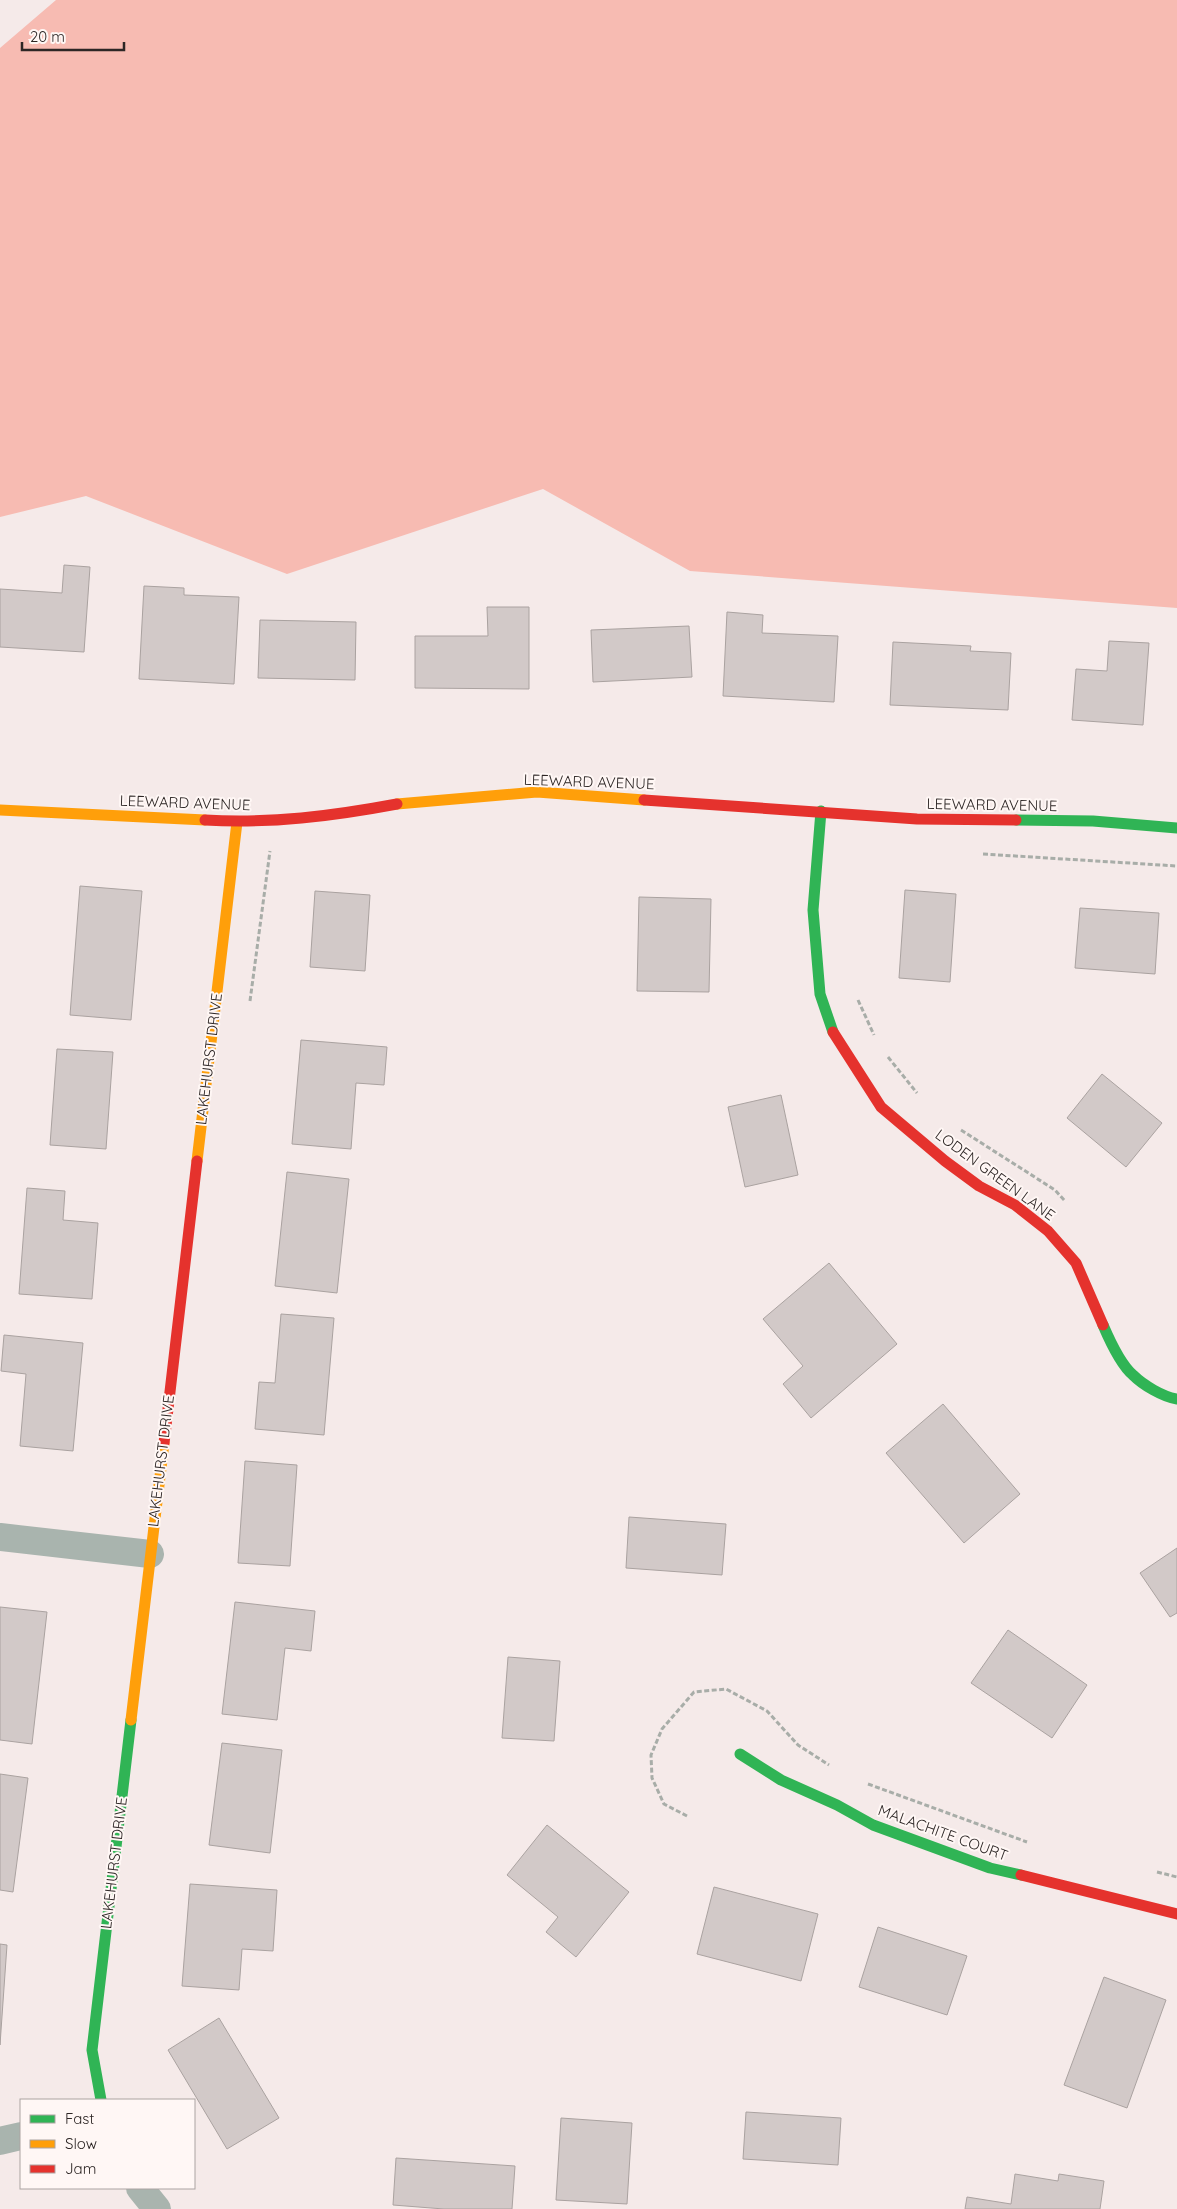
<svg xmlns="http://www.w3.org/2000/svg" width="1177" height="2209" viewBox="0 0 1177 2209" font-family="Quicksand,sans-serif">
<rect width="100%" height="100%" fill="#f5eae9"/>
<path fill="#f7bbb2" d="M 56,0 L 1177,0 L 1177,608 L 690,571 L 543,489 L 287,574 L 86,496 L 0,517 L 0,48 Z"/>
<path fill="#d2c9c8" stroke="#aaa2a0" d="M 64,565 L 90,567 L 84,652 L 0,647 L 0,589 L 62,593 Z
M 144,586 L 184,588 L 184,595 L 239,597 L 234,684 L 139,679 Z
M 487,607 L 529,607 L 529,689 L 415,688 L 415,636 L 488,636 Z
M 727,612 L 763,615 L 762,633 L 838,636 L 834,702 L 723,696 Z
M 260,620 L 356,622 L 355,680 L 258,678 Z
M 689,626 L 692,677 L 593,682 L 591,630 Z
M 1109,641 L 1149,643 L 1143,725 L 1072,720 L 1076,669 L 1107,671 Z
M 893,642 L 971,646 L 970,651 L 1011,653 L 1008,710 L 890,705 Z
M 80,886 L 142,891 L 131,1020 L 70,1015 Z
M 905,890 L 956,894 L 950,982 L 899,978 Z
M 315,891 L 370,895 L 365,971 L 310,967 Z
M 639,897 L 711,899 L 709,992 L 637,991 Z
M 1080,908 L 1159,913 L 1155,974 L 1075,968 Z
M 301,1040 L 387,1047 L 384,1085 L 356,1083 L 351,1149 L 292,1144 Z
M 57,1049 L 113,1052 L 106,1149 L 50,1145 Z
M 1102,1074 L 1162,1123 L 1126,1167 L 1067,1118 Z
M 781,1095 L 798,1175 L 745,1187 L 728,1107 Z
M 287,1172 L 349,1179 L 337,1293 L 275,1286 Z
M 27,1188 L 65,1191 L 63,1220 L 98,1223 L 92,1299 L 19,1294 Z
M 829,1263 L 897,1344 L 811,1418 L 783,1384 L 803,1366 L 763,1319 Z
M 281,1314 L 334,1318 L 324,1435 L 255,1429 L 259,1382 L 275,1383 Z
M 4,1335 L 83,1343 L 73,1451 L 20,1446 L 26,1374 L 1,1371 Z
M 943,1404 L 1020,1494 L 964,1543 L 886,1453 Z
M 245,1461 L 297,1465 L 290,1566 L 238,1563 Z
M 629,1517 L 726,1524 L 722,1575 L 626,1568 Z
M 1177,1548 L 1177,1613 L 1170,1617 L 1140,1573 Z
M 235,1602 L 315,1611 L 311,1651 L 285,1648 L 277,1720 L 222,1714 Z
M 0,1607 L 47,1612 L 32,1744 L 0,1740 Z
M 1008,1630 L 1087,1685 L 1052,1738 L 971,1683 Z
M 508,1657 L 560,1661 L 554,1741 L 502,1738 Z
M 222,1743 L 282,1750 L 270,1853 L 209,1845 Z
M 0,1774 L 28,1778 L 13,1892 L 0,1890 Z
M 547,1825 L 629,1892 L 576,1957 L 546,1932 L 558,1917 L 507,1875 Z
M 190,1884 L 277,1890 L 273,1951 L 242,1949 L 239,1990 L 182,1986 Z
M 714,1887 L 818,1914 L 801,1981 L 697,1954 Z
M 878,1927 L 967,1956 L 947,2015 L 859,1987 Z
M 0,1944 L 7,1945 L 0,2045 Z
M 1104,1977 L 1166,2000 L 1127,2108 L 1064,2085 Z
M 219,2018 L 279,2118 L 227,2149 L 168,2050 Z
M 746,2112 L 841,2118 L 838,2165 L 743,2159 Z
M 561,2118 L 632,2123 L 627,2204 L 556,2200 Z
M 396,2158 L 515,2166 L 512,2209 L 444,2209 L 393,2205 Z
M 1015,2174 L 1058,2181 L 1059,2174 L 1104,2181 L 1100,2209 L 965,2209 L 967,2197 L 1011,2204 Z"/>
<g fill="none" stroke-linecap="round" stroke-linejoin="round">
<path stroke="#a8ada8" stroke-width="3" stroke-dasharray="5 2.5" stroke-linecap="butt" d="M 983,854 L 1177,866
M 858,1000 L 874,1035
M 250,1001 L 270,851
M 888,1057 L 917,1093
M 961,1130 L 1055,1190 L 1065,1201
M 868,1784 L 1027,1842
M 687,1816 L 664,1804 L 652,1778 L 651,1755 L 662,1729 L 694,1692 L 726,1689 L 767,1711 L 798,1745 L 829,1765
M 1157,1872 L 1177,1877"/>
<path stroke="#a9b4ae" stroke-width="28" d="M 0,1537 L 150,1554
M 0,2141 L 21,2136
M 140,2188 L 157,2209"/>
<path stroke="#30b455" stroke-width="11" d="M 821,811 L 813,910 L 820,994 L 833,1032
M 1016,820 L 1093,821 L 1177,828
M 1103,1325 C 1109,1339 1121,1365 1133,1375 C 1143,1385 1163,1397 1177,1399
M 740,1754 L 781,1780 L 837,1805 L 873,1825 L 990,1868 L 1021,1875
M 101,2100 L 92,2050 L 131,1720"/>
<path stroke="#ff9f0a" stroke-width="11" d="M 397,804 L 537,792 L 644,800
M 0,810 L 205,820
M 197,1161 L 237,822
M 131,1720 L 164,1443"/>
<path stroke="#e5322d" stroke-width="11" d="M 644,800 L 917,819 L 1016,820
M 205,820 C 270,824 333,816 397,804
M 833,1032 L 881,1107 L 945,1161 L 979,1186 L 1015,1205 L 1048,1231 L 1076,1263 L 1103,1325
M 164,1443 L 197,1161
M 1021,1875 L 1177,1914"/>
</g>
<g text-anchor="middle" stroke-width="4" stroke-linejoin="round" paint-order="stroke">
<g font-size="15" fill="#2d2625" stroke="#fff7f5">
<text transform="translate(589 782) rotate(2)" y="5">LEEWARD AVENUE</text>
<text transform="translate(185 803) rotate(2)" y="5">LEEWARD AVENUE</text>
<text transform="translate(992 805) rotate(1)" y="5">LEEWARD AVENUE</text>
<text transform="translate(209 1059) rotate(-83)" y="5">LAKEHURST DRIVE</text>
<text transform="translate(995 1175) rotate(36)" y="5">LODEN GREEN LANE</text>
<text transform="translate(161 1461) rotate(-83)" y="5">LAKEHURST DRIVE</text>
<text transform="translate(943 1833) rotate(20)" y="5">MALACHITE COURT</text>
<text transform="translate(114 1863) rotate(-83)" y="5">LAKEHURST DRIVE</text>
</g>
</g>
<rect x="20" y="2099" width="175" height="90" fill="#fff7f5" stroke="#aba3a2"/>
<rect x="30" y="2115" width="25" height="8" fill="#30b455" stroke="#aba3a2"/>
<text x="65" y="2124" font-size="15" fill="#2d2625">Fast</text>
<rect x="30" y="2140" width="25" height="8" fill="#ff9f0a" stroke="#aba3a2"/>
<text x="65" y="2149" font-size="15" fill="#2d2625">Slow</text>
<rect x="30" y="2165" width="25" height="8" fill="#e5322d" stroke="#aba3a2"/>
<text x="65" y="2174" font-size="15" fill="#2d2625">Jam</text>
<path d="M22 42v8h102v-8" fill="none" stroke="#2d2625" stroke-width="2.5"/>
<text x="30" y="42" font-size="15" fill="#2d2625" stroke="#fff7f5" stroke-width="4" paint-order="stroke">20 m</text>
</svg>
